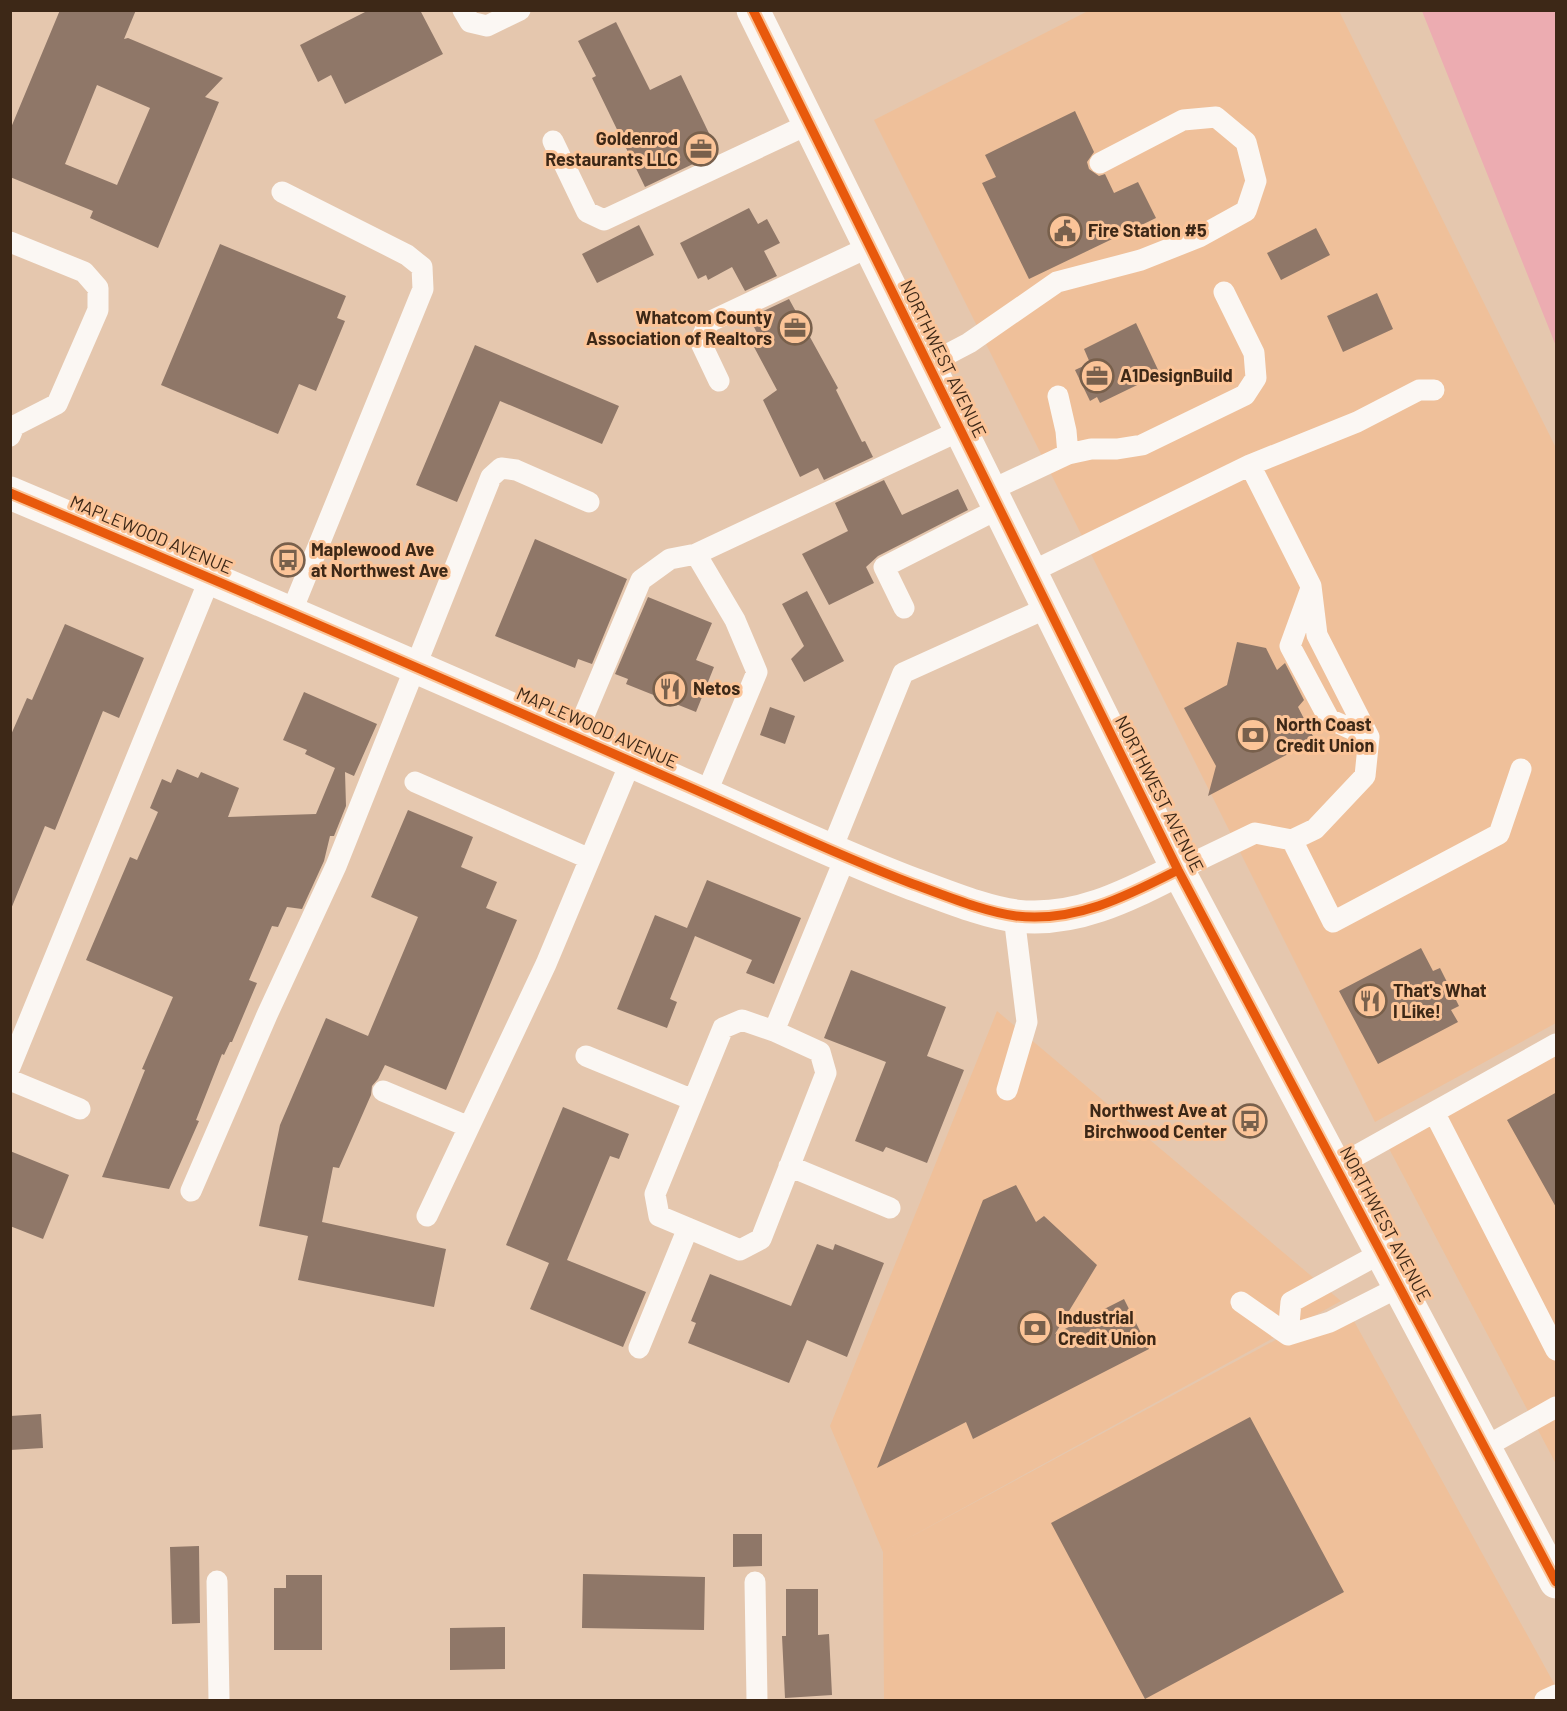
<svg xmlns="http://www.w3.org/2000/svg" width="1567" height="1711" viewBox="0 0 1567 1711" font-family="Barlow,sans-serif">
<rect width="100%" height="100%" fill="#e5c7ae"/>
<path fill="#efc09a" d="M 1088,11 L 1339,11 L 1556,448 L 1556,1023 L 1375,1122 L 874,120 Z
M 997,1011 L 1341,1301 L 892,1547 L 1344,1303 L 1556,1687 L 1556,1700 L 884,1700 L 883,1552 L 830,1426 Z
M 1556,1050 L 1556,1464 L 1386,1143 Z"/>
<path fill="#ecacb1" d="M 1422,11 L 1556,11 L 1556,346 Z"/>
<path fill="#8f7768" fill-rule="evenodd" d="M 60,10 L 136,10 L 124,39 L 128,38 L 223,78 L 205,97 L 219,102 L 158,248 L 90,218 L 93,211 L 10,177 L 10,130 ZM 97,85 L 150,108 L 117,185 L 65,164 Z
M 369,10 L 420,10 L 443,54 L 345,104 L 331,75 L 318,82 L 300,45 Z
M 616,22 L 650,90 L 681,75 L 718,152 L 645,187 L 592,78 L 596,76 L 578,41 Z
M 1075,111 L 1094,152 L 1087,162 L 1089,169 L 1099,176 L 1105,174 L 1114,193 L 1138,182 L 1156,218 L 1029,279 L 982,183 L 996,177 L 985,155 Z
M 749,208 L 758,224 L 767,219 L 780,243 L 764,251 L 777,276 L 745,291 L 732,267 L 708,280 L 706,275 L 698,279 L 680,243 Z
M 639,225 L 654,255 L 597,283 L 582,254 Z
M 1316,228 L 1330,255 L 1281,280 L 1267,253 Z
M 220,244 L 346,296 L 337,318 L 345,321 L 316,391 L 299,384 L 278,434 L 161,385 Z
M 1377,293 L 1393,329 L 1343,352 L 1327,316 Z
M 789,299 L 838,388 L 836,390 L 862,442 L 865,441 L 873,457 L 824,480 L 818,468 L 800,477 L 763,400 L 777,390 L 754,347 L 762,343 L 752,323 L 760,319 L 757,314 Z
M 1136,323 L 1160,374 L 1100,403 L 1097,397 L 1090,401 L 1075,370 L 1090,363 L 1084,349 Z
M 475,345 L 619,406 L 602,444 L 500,401 L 457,502 L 416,485 Z
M 884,480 L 902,515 L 958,489 L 968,510 L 878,556 L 866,567 L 874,583 L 829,605 L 802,554 L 848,531 L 835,503 Z
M 535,539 L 627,579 L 592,664 L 578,659 L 575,668 L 495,636 Z
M 807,591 L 844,661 L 804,682 L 791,659 L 804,646 L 782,604 Z
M 648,597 L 712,623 L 696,660 L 714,667 L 696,712 L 626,684 L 628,679 L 615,674 Z
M 65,624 L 144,658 L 119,718 L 103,711 L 55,830 L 45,826 L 11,909 L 10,737 L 27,698 L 32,700 Z
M 1237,642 L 1266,648 L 1277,670 L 1285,663 L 1304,700 L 1298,707 L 1315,740 L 1208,796 L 1216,766 L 1184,708 L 1227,685 Z
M 304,692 L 377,724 L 354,776 L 345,772 L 346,806 L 334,836 L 330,836 L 324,861 L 302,909 L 287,907 L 278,927 L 272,926 L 249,980 L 257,983 L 232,1042 L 230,1042 L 224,1055 L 222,1054 L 196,1120 L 199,1121 L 169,1189 L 102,1177 L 145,1070 L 142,1069 L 173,997 L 86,960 L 130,857 L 137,860 L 158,812 L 150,808 L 162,779 L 171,783 L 177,769 L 198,778 L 201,772 L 239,788 L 228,817 L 316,814 L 335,768 L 305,754 L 307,750 L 283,740 Z
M 770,707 L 795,716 L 785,744 L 760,735 Z
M 408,810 L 473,837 L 461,867 L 497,882 L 486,908 L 517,920 L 446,1090 L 385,1065 L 378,1079 L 372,1086 L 371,1095 L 339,1168 L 333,1167 L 322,1222 L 446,1249 L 434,1307 L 298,1280 L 308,1236 L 259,1226 L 280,1125 L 326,1018 L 368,1036 L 418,917 L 371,897 Z
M 707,880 L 801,918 L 774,984 L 746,973 L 752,960 L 695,936 L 670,999 L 677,1002 L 667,1028 L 617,1009 L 655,915 L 687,928 Z
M 1421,948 L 1433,971 L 1440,968 L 1459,1006 L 1451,1010 L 1458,1022 L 1378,1064 L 1339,991 Z
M 851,970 L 946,1007 L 927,1056 L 964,1070 L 927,1163 L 886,1147 L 883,1152 L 855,1141 L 886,1062 L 824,1038 Z
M 1557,1092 L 1557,1209 L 1507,1120 Z
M 563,1107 L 629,1134 L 619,1159 L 610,1156 L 567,1260 L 646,1292 L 623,1347 L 530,1309 L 549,1263 L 506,1245 Z
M 10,1151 L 69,1175 L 43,1239 L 10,1226 Z
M 1016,1185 L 1036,1222 L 1044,1216 L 1097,1265 L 1055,1334 L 1124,1299 L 1149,1349 L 973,1439 L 966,1422 L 877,1468 L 983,1200 Z
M 817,1244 L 833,1250 L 835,1244 L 884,1263 L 847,1357 L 807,1340 L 789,1383 L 688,1343 L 696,1323 L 691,1321 L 710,1274 L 791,1306 Z
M 41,1414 L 43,1448 L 10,1450 L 10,1416 Z
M 1250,1417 L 1344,1592 L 1145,1699 L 1051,1523 Z
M 733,1534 L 762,1534 L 762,1566 L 733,1567 Z
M 199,1546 L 200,1623 L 172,1624 L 170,1547 Z
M 583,1574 L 705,1577 L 704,1630 L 582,1628 Z
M 286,1575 L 322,1575 L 322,1650 L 274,1650 L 274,1588 L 286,1588 Z
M 786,1589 L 818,1589 L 818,1635 L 829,1634 L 832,1695 L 785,1698 L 782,1636 L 786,1636 Z
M 505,1627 L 505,1669 L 450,1670 L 450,1628 Z"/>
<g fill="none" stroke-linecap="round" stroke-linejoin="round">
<path stroke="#fbf7f3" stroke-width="21" d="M 463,10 L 470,22 L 487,26 L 520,10
M 553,141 L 587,212 L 604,220 L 809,124
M 282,192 L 407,255 L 422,267 L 423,289 L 291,613
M 10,242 L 84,272 L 98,288 L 98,310 L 57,404 L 14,426 L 10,436
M 927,365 L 969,343 L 1057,282 L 1141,260 L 1199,237 L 1246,211 L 1256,181 L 1246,142 L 1216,117 L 1183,120 L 1100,163
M 719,381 L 700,341 L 709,322 L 869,247
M 1058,396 L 1066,431 L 1068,454
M 989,491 L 1068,454 L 1091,449 L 1117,449 L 1142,445 L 1245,395 L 1256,378 L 1254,353 L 1224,292
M 696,554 L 959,431
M 1029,573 L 1250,465 L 1357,422 L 1419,390 L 1434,390
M 1310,591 L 1290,646 L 1329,719 L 1369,737
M 904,608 L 884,567 L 998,509
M 575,737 L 641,580 L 670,559 L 696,554 L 735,620 L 757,672 L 706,794
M 415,782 L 590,859
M 1292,840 L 1333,922 L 1499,834 L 1521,769
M 831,851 L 903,673 L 1047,608
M 1178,870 L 1255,833 L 1292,840 L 1315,829 L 1365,776 L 1369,737 L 1317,635 L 1311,586 L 1250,465
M 774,1031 L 820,1052 L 826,1073 L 761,1239 L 740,1250 L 659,1216 L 655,1194 L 723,1028 L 742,1020 L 774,1031 L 845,858
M 586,1056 L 693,1100
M 10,1067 L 210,578
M 10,1080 L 80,1109
M 1007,1090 L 1027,1022 L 1014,916
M 383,1091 L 469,1127
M 1434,1112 L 1556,1350
M 789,1166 L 890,1208
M 1336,1167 L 1556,1044
M 191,1191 L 267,1015 L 336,866 L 491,477 L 501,468 L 516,470 L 589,502
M 427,1216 L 546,964 L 631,761
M 1241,1302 L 1288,1335
M 1288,1335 L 1291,1302 L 1381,1253
M 1288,1335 L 1330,1322 L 1399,1287
M 639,1348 L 688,1228
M 1485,1447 L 1556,1407
M 217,1581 L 219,1700
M 755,1582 L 757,1700
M 1545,1700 L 1556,1695"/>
<path stroke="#fbf7f3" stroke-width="33" d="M 10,493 C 235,588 458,685 680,783 C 758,817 834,854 913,884 C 944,895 984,912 1016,916 C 1075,923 1127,896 1178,870"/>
<path stroke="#fbf7f3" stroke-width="33" d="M 753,10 L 1178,870 L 1556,1582"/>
<defs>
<path id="cycleway" d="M 753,10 L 1178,870 L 1556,1582
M 10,493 C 235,588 458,685 680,783 C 758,817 834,854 913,884 C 944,895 984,912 1016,916 C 1075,923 1127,896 1178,870"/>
</defs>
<use href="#cycleway" stroke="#fbc498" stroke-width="13"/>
<use href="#cycleway" stroke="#e8590c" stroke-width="9"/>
</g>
<defs>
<symbol id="office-ring" viewBox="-11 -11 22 22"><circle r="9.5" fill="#fbc498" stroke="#78604c" stroke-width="1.5"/><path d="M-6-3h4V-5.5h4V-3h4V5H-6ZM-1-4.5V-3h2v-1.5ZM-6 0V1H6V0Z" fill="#78604c"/></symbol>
<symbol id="civic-ring" viewBox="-11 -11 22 22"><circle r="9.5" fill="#fbc498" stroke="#78604c" stroke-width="1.5"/><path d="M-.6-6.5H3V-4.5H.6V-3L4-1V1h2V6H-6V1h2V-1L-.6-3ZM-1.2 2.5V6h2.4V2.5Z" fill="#78604c"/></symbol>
<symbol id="bus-ring" viewBox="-11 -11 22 22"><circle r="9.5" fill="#fbc498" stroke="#78604c" stroke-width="1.5"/><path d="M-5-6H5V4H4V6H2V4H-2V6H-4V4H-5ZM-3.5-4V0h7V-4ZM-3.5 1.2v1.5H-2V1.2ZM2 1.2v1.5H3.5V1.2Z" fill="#78604c"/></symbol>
<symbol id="restaurant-ring" viewBox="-11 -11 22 22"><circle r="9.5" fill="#fbc498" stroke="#78604c" stroke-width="1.5"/><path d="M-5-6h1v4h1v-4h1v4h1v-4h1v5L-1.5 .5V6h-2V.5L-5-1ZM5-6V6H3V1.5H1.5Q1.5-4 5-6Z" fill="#78604c"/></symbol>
<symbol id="bank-ring" viewBox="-11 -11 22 22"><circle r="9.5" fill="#fbc498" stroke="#78604c" stroke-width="1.5"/><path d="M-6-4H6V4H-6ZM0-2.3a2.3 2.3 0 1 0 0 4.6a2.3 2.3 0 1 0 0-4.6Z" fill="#78604c"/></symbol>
</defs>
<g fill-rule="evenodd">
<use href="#office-ring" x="682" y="130" width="38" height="38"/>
<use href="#civic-ring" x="1046" y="212" width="38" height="38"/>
<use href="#office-ring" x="776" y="309" width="38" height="38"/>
<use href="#office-ring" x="1078" y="357" width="38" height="38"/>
<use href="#bus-ring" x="269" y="541" width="38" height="38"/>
<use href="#restaurant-ring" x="651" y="670" width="38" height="38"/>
<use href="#bank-ring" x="1234" y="716" width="38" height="38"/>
<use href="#restaurant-ring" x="1351" y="982" width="38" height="38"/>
<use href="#bus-ring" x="1231" y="1102" width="38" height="38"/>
<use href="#bank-ring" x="1016" y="1309" width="38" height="38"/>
</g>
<g text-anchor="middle" stroke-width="6" stroke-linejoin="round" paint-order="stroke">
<g font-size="18" font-weight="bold" fill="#3d2817" stroke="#fbc498" text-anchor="start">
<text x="678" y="145" text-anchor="end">Goldenrod<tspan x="678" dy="21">Restaurants LLC</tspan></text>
<text x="1088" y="237">Fire Station #5</text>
<text x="772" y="324" text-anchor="end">Whatcom County<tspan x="772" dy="21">Association of Realtors</tspan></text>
<text x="1120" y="382">A1DesignBuild</text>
<text x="311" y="556">Maplewood Ave<tspan x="311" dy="21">at Northwest Ave</tspan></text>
<text x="693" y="695">Netos</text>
<text x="1276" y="731">North Coast<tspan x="1276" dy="21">Credit Union</tspan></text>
<text x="1393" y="997">That's What<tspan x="1393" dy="21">I Like!</tspan></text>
<text x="1227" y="1117" text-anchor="end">Northwest Ave at<tspan x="1227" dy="21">Birchwood Center</tspan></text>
<text x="1058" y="1324">Industrial<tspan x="1058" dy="21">Credit Union</tspan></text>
</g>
<g font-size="18" fill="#3d2817" stroke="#fbc498">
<text transform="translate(943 359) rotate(64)" y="6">NORTHWEST AVENUE</text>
<text transform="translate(151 535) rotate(23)" y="6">MAPLEWOOD AVENUE</text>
<text transform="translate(597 728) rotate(24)" y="6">MAPLEWOOD AVENUE</text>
<text transform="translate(1159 794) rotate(63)" y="6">NORTHWEST AVENUE</text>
<text transform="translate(1385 1224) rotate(62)" y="6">NORTHWEST AVENUE</text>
</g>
</g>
<rect width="1567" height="1711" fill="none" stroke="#3d2817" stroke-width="24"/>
</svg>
